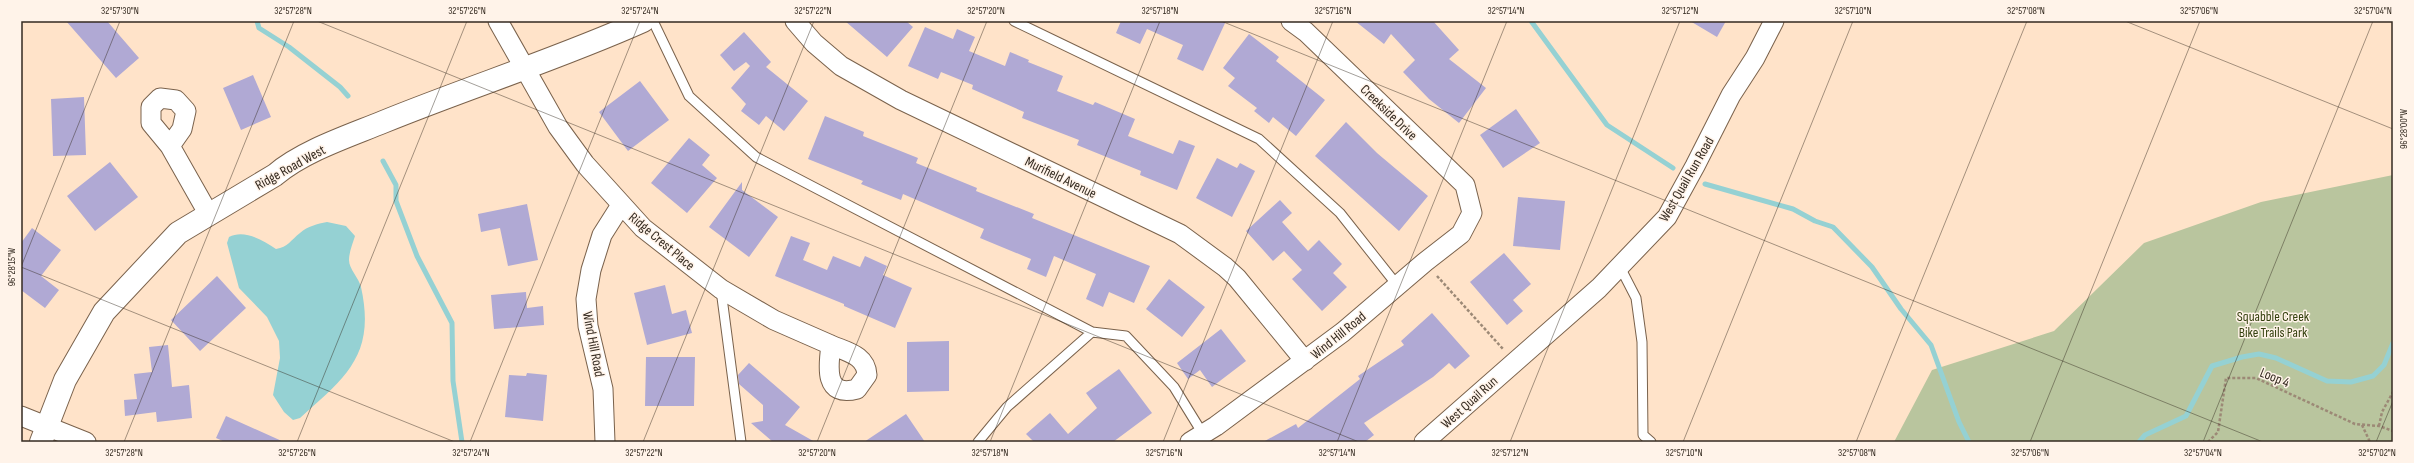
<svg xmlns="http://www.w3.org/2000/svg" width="2414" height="463" viewBox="0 0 2414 463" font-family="'Sofia Sans Condensed',sans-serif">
<rect width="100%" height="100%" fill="#ffe3c9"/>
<path fill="#b9c59e" d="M 2393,175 L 2393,442 L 1894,442 L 1932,370 L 2054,331 L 2144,243 L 2261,202 Z"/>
<path fill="#95d1d3" d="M 327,222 L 346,226 L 355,236 C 353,243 349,252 349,260 C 349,269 359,278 361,287 C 376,355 346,377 300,418 L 293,420 L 284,412 L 273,395 L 280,358 L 279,341 L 267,317 L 239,288 L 227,243 L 229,237 C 244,229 263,240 276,249 C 288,247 291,240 300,233 C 308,226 317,224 327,222 Z"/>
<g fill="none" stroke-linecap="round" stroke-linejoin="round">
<path stroke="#95d1d3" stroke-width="5" d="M 257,21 L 259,28 L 289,47 L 340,87 L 348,96
M 1531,21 L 1607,125 L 1673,168
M 383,161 L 396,185 L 396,201 L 417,256 L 452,323 L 453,381 L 462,442
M 1705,184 L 1793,209 L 1815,221 L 1833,227 L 1872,267 L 1901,309 L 1931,345 L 1959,422 L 1969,442
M 2139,442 L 2145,435 L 2186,416 L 2212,366 L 2242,357 L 2259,354 L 2276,358 L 2327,381 L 2351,382 L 2373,376 L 2384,365 L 2393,343"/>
</g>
<path fill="#b0a9d4" d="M 66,21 L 107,21 L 139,58 L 116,78 Z
M 845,21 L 906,21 L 913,27 L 887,57 Z
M 1121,21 L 1226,21 L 1203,71 L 1177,59 L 1183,45 L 1147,29 L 1140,44 L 1116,33 Z
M 1355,21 L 1433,21 L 1459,50 L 1449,59 L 1486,88 L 1459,123 L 1429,99 L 1403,72 L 1415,60 L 1391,34 L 1384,44 Z
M 1690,21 L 1726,21 L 1717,37 Z
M 925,27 L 953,39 L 957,29 L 975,37 L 969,51 L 1005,66 L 1010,52 L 1029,60 L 1028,62 L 1063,76 L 1057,91 L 1093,105 L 1095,102 L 1135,119 L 1128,136 L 1173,154 L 1179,140 L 1195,146 L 1177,190 L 1140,175 L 1141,171 L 1077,145 L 1079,140 L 1022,118 L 1024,112 L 972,89 L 973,85 L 941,72 L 938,79 L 908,66 Z
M 744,32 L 771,62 L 766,67 L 808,101 L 784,131 L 766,116 L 759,125 L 741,111 L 746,104 L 731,88 L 750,66 L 746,62 L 734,71 L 720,55 Z
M 1249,34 L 1279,57 L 1276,61 L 1325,100 L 1296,136 L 1273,117 L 1269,123 L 1254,111 L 1257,108 L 1228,86 L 1235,78 L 1223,68 Z
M 253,75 L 271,117 L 241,130 L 223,88 Z
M 640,81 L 669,120 L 628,151 L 599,112 Z
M 84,97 L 86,155 L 53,156 L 51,99 Z
M 1516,109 L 1540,143 L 1503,168 L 1480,135 Z
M 825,116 L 864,132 L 863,136 L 918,158 L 916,163 L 977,188 L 976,191 L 1034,214 L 1032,218 L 1150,266 L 1134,303 L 1109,292 L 1103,307 L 1086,299 L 1096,274 L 1054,256 L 1046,277 L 1027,269 L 1031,259 L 980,238 L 984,229 L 903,194 L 901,200 L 861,184 L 863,181 L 808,159 Z
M 1346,122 L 1377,153 L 1428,196 L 1399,231 L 1315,156 Z
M 689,138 L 710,155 L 702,165 L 717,178 L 687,213 L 651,183 Z
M 1217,158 L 1237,168 L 1240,163 L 1255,171 L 1232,217 L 1196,198 Z
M 110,162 L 138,197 L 95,231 L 67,196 Z
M 742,182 L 742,190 L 778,217 L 749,257 L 709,227 Z
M 1518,197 L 1565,201 L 1560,250 L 1513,246 Z
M 1280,200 L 1292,213 L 1282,222 L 1308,251 L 1319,240 L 1342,264 L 1333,273 L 1347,287 L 1322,311 L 1292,279 L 1302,270 L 1284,251 L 1273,261 L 1246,231 Z
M 527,204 L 538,260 L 508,266 L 500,228 L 481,232 L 478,214 Z
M 32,228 L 61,250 L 41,276 L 59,290 L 45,308 L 21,290 L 21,243 Z
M 791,236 L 810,243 L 803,260 L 827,270 L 833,256 L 860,267 L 865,256 L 887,266 L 883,275 L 912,288 L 895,328 L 844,306 L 844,304 L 775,276 Z
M 1504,253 L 1531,284 L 1513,300 L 1523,311 L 1507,325 L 1470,282 Z
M 217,276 L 246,308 L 200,351 L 171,320 Z
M 1169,279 L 1205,307 L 1182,337 L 1146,309 Z
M 665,285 L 672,314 L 686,310 L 692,333 L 647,345 L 634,293 Z
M 526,292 L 527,308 L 543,306 L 544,325 L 494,329 L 491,295 Z
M 1432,313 L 1470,356 L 1455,369 L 1449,363 L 1433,377 L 1364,423 L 1374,435 L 1365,442 L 1263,442 L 1296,424 L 1298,428 L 1360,379 L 1358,376 L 1404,345 L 1401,341 Z
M 1221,329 L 1246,361 L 1212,387 L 1200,370 L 1188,379 L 1177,363 Z
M 949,341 L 949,391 L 907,392 L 907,342 Z
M 168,345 L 172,387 L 189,385 L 192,418 L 157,422 L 156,412 L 125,416 L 124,400 L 137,399 L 134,374 L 152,372 L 149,347 Z
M 646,357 L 695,357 L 694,406 L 645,406 Z
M 749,363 L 800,407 L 785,425 L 815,442 L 773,442 L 751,423 L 763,421 L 763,405 L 739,384 L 738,375 Z
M 1119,369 L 1152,413 L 1113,442 L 1034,442 L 1026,434 L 1050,413 L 1068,434 L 1097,408 L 1086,393 Z
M 527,373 L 547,375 L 543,421 L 505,417 L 509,375 L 526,376 Z
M 906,414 L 925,442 L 864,442 Z
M 226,416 L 284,442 L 225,442 L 216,438 Z"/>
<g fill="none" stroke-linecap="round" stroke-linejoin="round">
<defs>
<path id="lane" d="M 653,21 L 689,96 L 756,157 L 1092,332
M 1014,21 L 1259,139 L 1340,213 L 1397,285
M 1620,267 L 1636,298 L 1642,342 L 1643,435 L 1651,442
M 721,290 L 741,442
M 978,442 L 1007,407 L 1092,332 L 1126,336 L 1174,387 L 1203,434"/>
<path id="street" d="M 498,21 L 558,127 L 585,164 L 643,228 L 721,289 L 774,320 L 831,345
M 795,21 L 814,43 L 841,66 L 901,100 L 1180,234 L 1225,267 L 1237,278 L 1305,361
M 160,98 L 176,100 L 186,111 L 182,129 L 170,146 L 151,123 L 151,107 Z
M 170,146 L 208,213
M 831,345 C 847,352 866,355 867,375 L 857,389 C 824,398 828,367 831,345 Z
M 21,416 L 86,442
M 605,442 L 603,389 L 588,326 L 586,299 L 591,270 L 602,235 L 621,205
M 1190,442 L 1216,426 L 1343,332 L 1425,262 L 1461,234 L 1472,213 L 1465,185 L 1306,32 L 1291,21
M 1424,442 L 1599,288 L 1667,217 L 1695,166 L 1731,95 L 1755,58 L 1774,21"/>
<path id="secondary" d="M 41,442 L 65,380 L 104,312 L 178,233 L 275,175 C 303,151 349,136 383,122 C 469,87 558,59 643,21"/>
</defs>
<use href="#lane" stroke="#7a624c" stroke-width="11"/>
<use href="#street" stroke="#7a624c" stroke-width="21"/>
<use href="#secondary" stroke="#7a624c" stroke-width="24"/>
<path stroke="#9c8976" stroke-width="2.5" stroke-dasharray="3 2" stroke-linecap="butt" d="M 1437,276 L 1503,349
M 2362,425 L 2370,442
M 2379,426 L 2382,412 L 2393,392
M 2208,442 L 2218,432 L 2226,378 L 2256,378 L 2355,424 L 2379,426 L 2393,431"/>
<use href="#lane" stroke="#fff" stroke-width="9"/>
<use href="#street" stroke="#fff" stroke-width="19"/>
<use href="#secondary" stroke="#fff" stroke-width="22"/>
</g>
<path fill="none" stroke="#342a20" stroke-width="1" stroke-opacity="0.45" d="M 317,21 L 1359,442M 1221,21 L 2263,442M 2125,21 L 2393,129M 21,267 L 455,442M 21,267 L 120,21M 124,442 L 294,21M 297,442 L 467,21M 470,442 L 640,21M 643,442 L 814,21M 817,442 L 987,21M 990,442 L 1160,21M 1163,442 L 1333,21M 1337,442 L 1507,21M 1510,442 L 1680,21M 1683,442 L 1853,21M 1856,442 L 2027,21M 2030,442 L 2200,21M 2203,442 L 2373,21M 2376,442 L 2393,401"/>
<g text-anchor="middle" stroke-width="3" stroke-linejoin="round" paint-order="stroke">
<g font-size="14" fill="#342a20" stroke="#fff3e9">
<text transform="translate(1389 112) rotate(44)" y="5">Creekside Drive</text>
<text transform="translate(290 167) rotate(-29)" y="5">Ridge Road West</text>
<text transform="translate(1061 177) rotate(26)" y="5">Murifield Avenue</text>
<text transform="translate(1686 179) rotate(-60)" y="5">West Quail Run Road</text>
<text transform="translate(662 241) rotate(40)" y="5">Ridge Crest Place</text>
<text transform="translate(1338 335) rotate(-39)" y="5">Wind Hill Road</text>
<text transform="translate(594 344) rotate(79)" y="5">Wind Hill Road</text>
<text transform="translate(2275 377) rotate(22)" y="5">Loop 4</text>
<text transform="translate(1469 402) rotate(-42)" y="5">West Quail Run</text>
</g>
<g font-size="14" fill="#34400e" stroke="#fff3e9">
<text x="2273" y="321">Squabble Creek<tspan x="2273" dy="16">Bike Trails Park</tspan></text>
</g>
</g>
<rect width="2414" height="463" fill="none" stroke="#fff3e9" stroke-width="44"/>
<rect x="22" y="22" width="2370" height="419" fill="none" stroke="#342a20" stroke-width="1.5"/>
<g font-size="10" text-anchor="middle" fill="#342a20">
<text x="120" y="14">32°57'30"N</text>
<text x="293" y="14">32°57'28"N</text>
<text x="467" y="14">32°57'26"N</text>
<text x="640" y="14">32°57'24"N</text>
<text x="813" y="14">32°57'22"N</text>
<text x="986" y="14">32°57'20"N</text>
<text x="1160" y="14">32°57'18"N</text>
<text x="1333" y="14">32°57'16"N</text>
<text x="1506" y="14">32°57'14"N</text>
<text x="1680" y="14">32°57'12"N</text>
<text x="1853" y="14">32°57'10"N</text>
<text x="2026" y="14">32°57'08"N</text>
<text x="2199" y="14">32°57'06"N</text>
<text x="2373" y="14">32°57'04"N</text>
<text transform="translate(2403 129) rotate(-90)" y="4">96°28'00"W</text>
<text transform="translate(11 267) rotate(-90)" y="4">96°28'15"W</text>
<text x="124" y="456">32°57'28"N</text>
<text x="297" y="456">32°57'26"N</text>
<text x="471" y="456">32°57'24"N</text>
<text x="644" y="456">32°57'22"N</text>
<text x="817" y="456">32°57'20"N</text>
<text x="990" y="456">32°57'18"N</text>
<text x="1164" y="456">32°57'16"N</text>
<text x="1337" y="456">32°57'14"N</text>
<text x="1510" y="456">32°57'12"N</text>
<text x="1684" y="456">32°57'10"N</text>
<text x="1857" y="456">32°57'08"N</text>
<text x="2030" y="456">32°57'06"N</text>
<text x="2203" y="456">32°57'04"N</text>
<text x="2377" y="456">32°57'02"N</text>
</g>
</svg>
